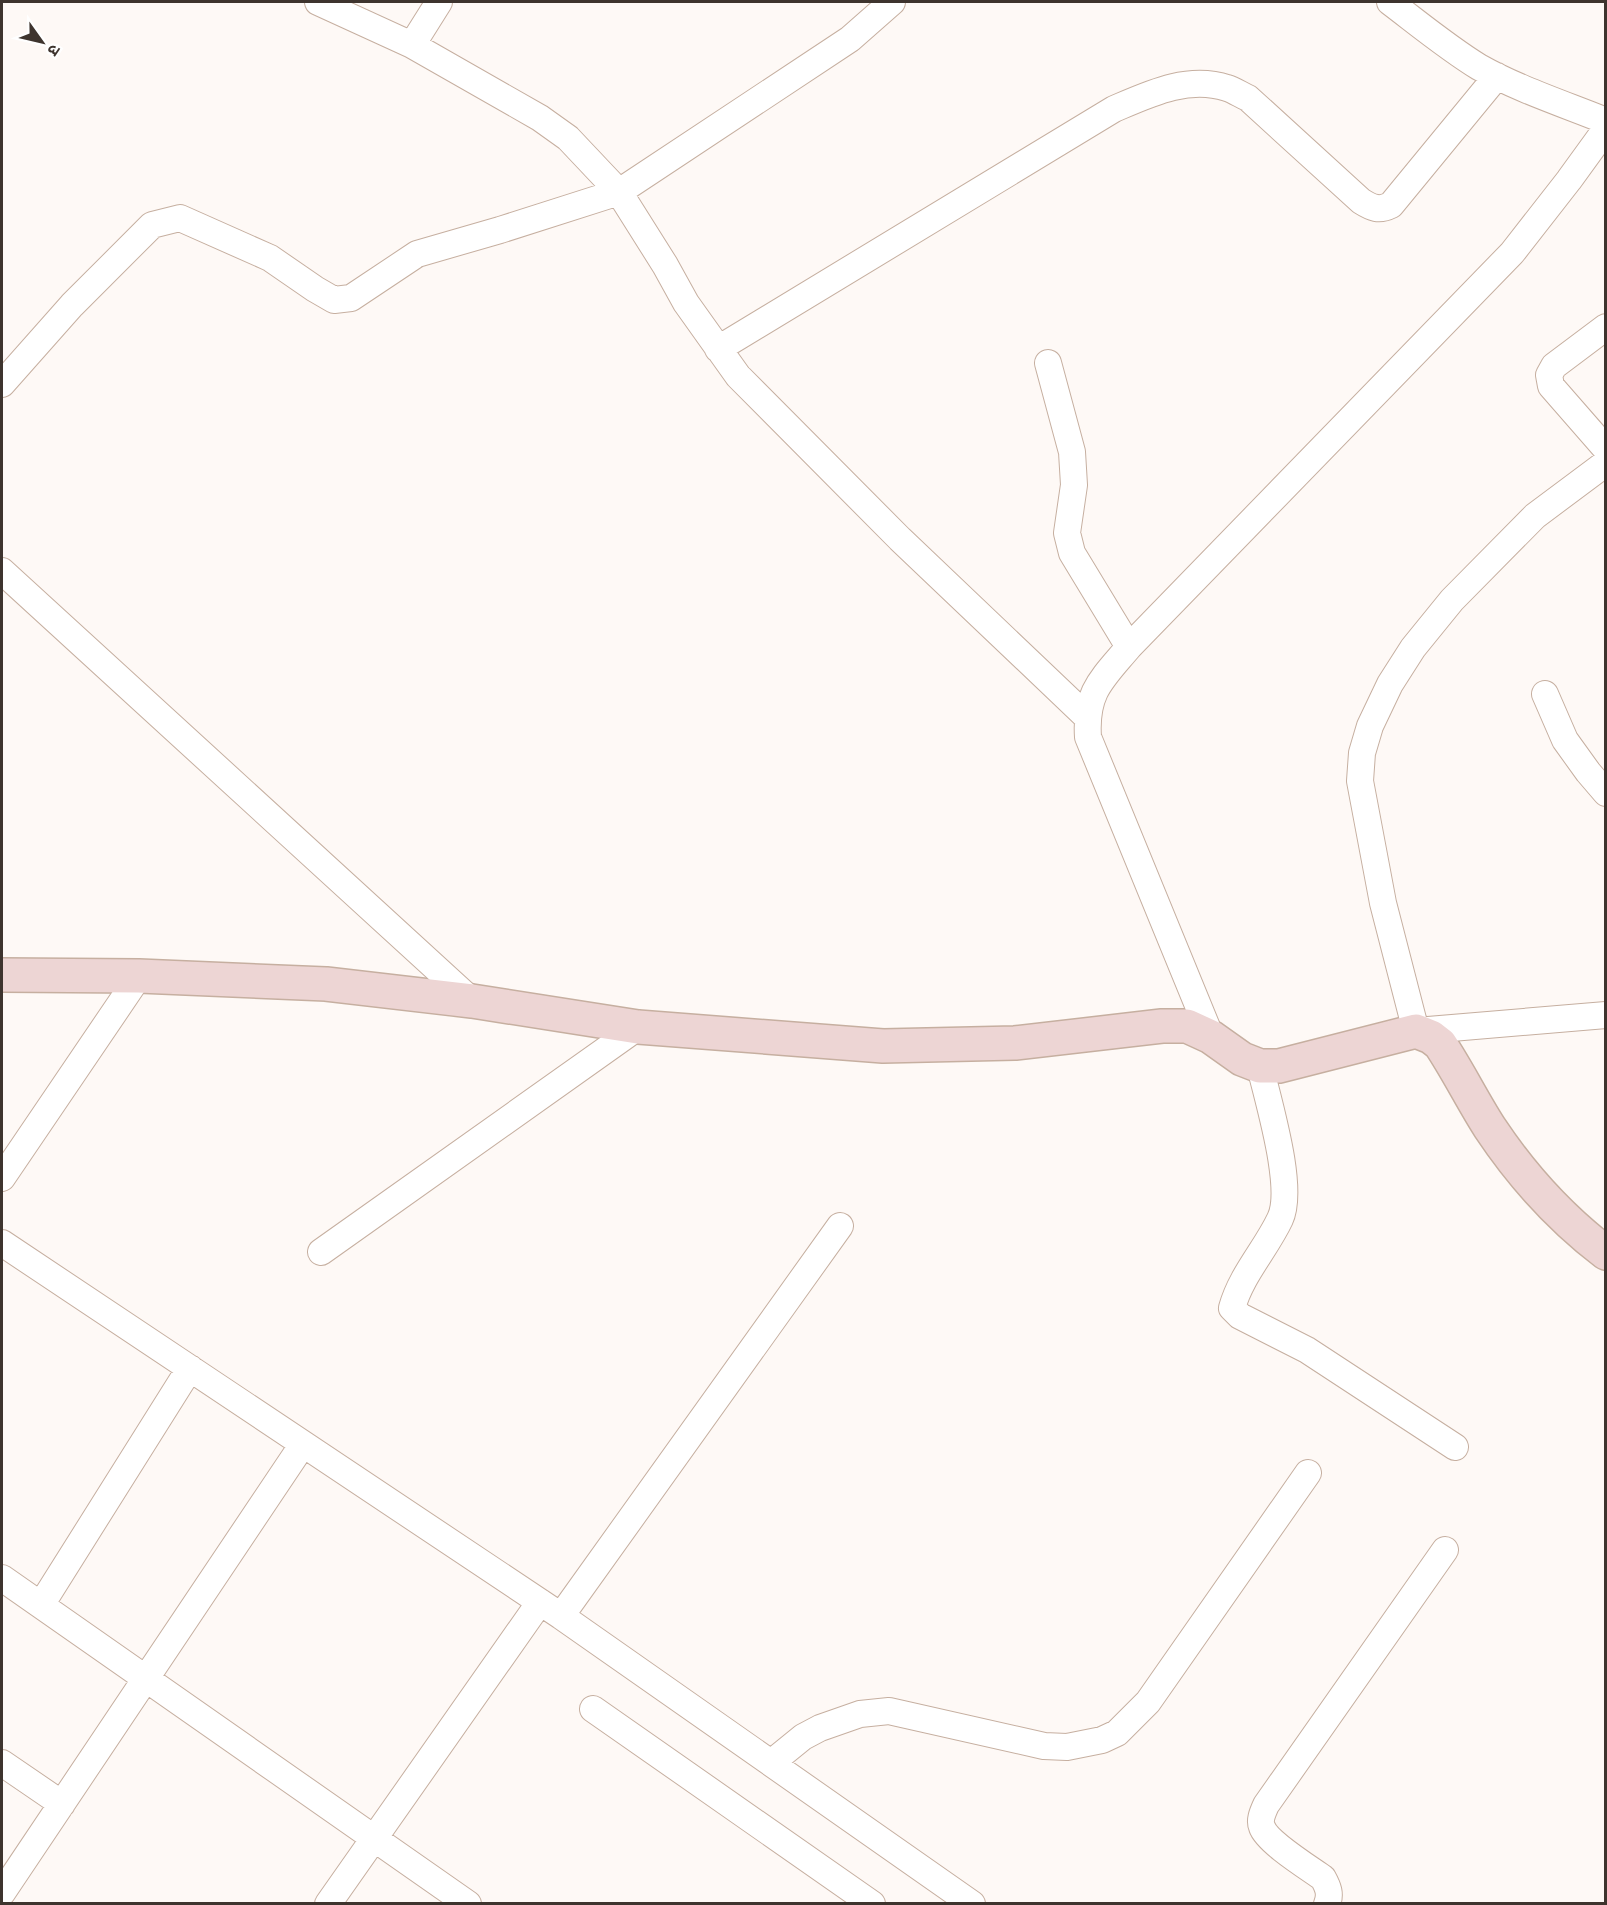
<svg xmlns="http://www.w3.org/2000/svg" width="1607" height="1905" viewBox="0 0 1607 1905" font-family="Overpass,'Noto Sans Devanagari',sans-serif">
<rect width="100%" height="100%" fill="#fef9f6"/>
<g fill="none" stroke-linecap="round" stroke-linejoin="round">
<defs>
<path id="street" d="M 318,2 L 412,45 L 540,118 L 568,138 L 619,192 L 665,265 L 686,303 L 738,376 L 900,539 L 1087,717
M 1390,2 C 1419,24 1448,48 1479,67 C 1518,89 1564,104 1606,121
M 412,45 L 439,2
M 1606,327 L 1554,366 L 1549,375 L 1551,386 L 1606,449
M 718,349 L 1114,109 C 1149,94 1188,75 1227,88 C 1234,90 1241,95 1248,98 L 1361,201 C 1372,208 1379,211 1391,205 L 1497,76
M 1048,363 L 1072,452 L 1074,485 L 1067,533 L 1072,553 L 1129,647
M 2,384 L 72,305 L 152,225 L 180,218 L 270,258 L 315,289 L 334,300 L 351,298 L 417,254 L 500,230 L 619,192 L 850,39 L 892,2
M 1606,463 L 1535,516 L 1452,600 L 1413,648 L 1390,684 L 1370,726 L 1362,753 L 1360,781 L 1383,903 L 1416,1031 L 1606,1015
M 2,571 L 472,1001
M 1545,694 L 1565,740 L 1588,772 L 1606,793
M 1211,1037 L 1088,737 C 1085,692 1102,679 1129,647 L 1512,253 L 1569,180 L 1606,129
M 1260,1066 C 1268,1101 1295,1188 1280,1219 C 1266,1249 1241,1275 1232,1308 L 1240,1316 L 1307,1350 L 1455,1447
M 2,1178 L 139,976
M 2,1243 L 561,1616 L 972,1904
M 321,1252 L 638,1027
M 2,1578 L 468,1904
M 41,1605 L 190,1368
M 561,1616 L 840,1226
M 593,1709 L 872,1904
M 2,1763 L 62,1804
M 771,1763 L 803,1737 L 820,1728 L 860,1714 L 889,1711 L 1044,1746 L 1067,1747 L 1102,1740 L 1117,1733 L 1148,1702 L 1308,1473
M 2,1893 L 303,1444
M 328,1904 L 540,1602
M 1327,1904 C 1331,1894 1328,1887 1323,1878 C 1309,1868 1267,1842 1262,1827 C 1259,1820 1263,1812 1266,1805 L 1445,1550"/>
<path id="secondary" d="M 2,975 L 139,976 L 326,984 L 472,1001 L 638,1027 L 883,1046 L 1015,1043 L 1162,1026 L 1187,1026 L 1211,1037 L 1242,1059 L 1260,1066 L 1279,1066 L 1416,1031 L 1431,1037 L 1440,1044 C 1458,1071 1472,1100 1490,1128 C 1522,1176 1560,1218 1606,1253"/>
</defs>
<use href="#street" stroke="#c6afa0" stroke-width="28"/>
<use href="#secondary" stroke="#c6afa0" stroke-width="36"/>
<use href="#street" stroke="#fff" stroke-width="26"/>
<use href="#secondary" stroke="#edd5d4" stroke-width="33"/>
</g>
<rect width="1607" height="1905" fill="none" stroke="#3e342e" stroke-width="6"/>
<g transform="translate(42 42) rotate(124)" stroke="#ffffff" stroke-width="4.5" paint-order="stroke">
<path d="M0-4.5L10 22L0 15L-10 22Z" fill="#3e342e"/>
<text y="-9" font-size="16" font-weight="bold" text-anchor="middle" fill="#3e342e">उ</text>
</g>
</svg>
